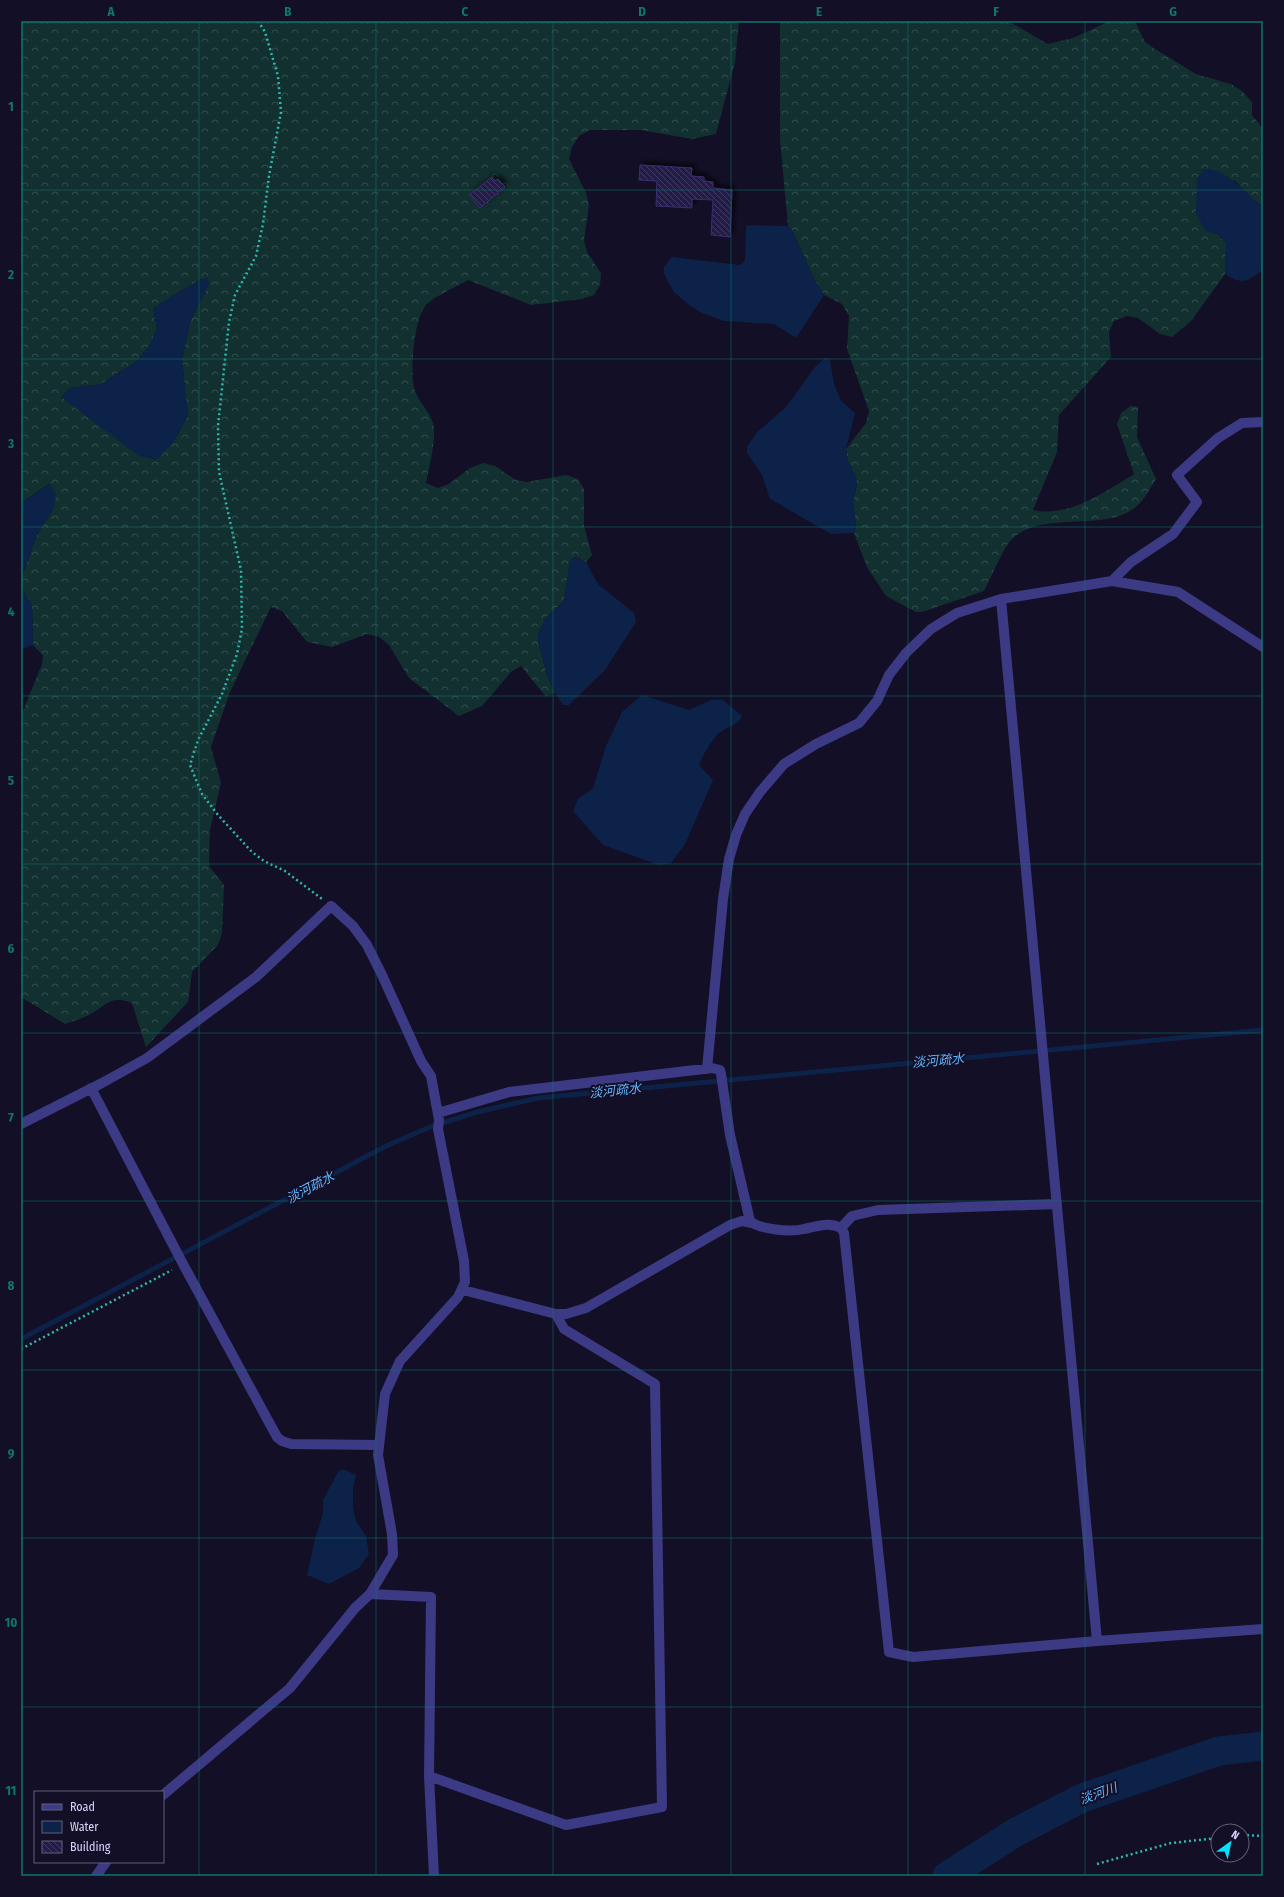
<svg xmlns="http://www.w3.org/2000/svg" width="1284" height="1897" viewBox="0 0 1284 1897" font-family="'Fira Sans Condensed','Noto Sans JP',sans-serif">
<defs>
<pattern id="forest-crowns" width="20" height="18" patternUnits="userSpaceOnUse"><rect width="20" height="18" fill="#12302f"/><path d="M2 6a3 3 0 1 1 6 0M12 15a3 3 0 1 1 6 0" fill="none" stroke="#344d4e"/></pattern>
<pattern id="building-back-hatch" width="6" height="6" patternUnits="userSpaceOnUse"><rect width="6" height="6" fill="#241b47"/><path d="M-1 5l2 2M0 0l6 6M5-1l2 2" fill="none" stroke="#433b63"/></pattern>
<filter id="shadow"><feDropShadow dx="3.5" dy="-3.5" stdDeviation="2" flood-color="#0009"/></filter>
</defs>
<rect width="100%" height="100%" fill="#130f26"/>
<path fill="url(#forest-crowns)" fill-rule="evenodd" d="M 21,21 L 739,21 L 735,62 L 716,134 L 692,139 L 641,130 L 590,130 L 579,136 L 572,147 L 569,159 L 586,193 L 589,205 L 584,240 L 587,252 L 601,273 L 600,285 L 594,295 L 582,299 L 531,305 L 468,280 C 458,286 433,297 426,305 C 414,318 410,371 414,388 C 417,400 429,410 433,423 C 437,439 429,466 426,483 L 438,488 L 449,484 L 470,468 L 483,463 L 495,466 L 516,480 L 527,482 L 566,475 L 578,479 L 584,489 L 584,526 L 592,555 L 586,562 L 575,557 L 570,561 L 564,601 L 546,618 L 538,634 L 538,641 L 547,675 L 555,693 L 546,697 L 521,666 L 511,672 L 482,706 L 459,716 L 409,678 L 389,645 L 379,637 L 367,634 L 332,647 L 307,642 L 282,611 L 271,607 L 230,692 L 211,747 L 221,783 L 210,830 L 209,866 L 224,885 L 222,933 L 218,945 L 192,972 L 188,1002 L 146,1047 L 132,1003 C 109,994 107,1006 89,1015 C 82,1019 72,1021 65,1024 L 21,997 L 21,716 L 42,664 L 43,655 L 33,645 L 32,606 L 21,587 L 21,579 L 36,537 L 54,507 L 49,484 L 21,503 ZM 201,279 L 209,284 L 190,322 L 182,360 L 188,417 L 61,397 L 70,388 L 101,384 L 137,361 L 150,345 L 157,328 L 153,308 Z
M 780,21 L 1008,21 L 1048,44 L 1073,38 L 1110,21 L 1135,21 L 1145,42 L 1155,49 L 1196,74 L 1231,84 L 1242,91 L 1252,102 L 1252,115 L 1263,129 L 1263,207 L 1252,199 L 1234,180 L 1205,230 L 1218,234 L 1226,243 L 1225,274 L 1191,321 L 1172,337 L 1160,334 L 1138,318 L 1127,316 L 1114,321 L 1109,332 L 1111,357 L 1059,415 L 1057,452 L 1033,510 C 1070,518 1104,492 1134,474 L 1117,424 L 1121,413 L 1131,406 L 1138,407 L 1137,437 L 1156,479 C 1151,487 1146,497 1139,504 C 1109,535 1045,508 1012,539 C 1004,546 990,580 984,591 L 922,612 L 916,612 L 886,596 L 867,567 L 854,533 L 856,527 L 853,502 L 857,484 L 856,477 L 848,461 L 846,449 L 866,423 L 869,411 L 847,349 L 849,316 L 842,304 L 824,295 L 813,277 L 792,230 L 788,226 L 780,140 Z"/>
<path fill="#0c2248" d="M 1203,169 C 1228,167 1245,195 1263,207 L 1263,270 C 1247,281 1243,286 1225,274 L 1226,243 L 1218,234 L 1205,230 L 1196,213 L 1197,180 Z
M 746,225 L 788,226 L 792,230 L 813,277 L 824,295 L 796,338 L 774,324 L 724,321 L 700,312 L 689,305 L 674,292 L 664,274 L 664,267 L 672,257 L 740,265 L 745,261 Z
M 208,278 L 209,284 L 190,322 L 182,360 L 188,416 L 175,440 L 157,460 L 139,456 L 61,397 L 70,388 L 101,384 L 137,361 L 150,345 L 157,328 L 153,308 L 201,279 Z
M 825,358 L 830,360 L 834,384 L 841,401 L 855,413 L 846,449 L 848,461 L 856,477 L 857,484 L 853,502 L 856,527 L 854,533 L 831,534 L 770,499 L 762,475 L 747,453 L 747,447 L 757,432 L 786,407 L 815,367 Z
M 50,484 L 56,495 L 54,507 L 36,537 L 21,579 L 21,503 Z
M 574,557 L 586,562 L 598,584 L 634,613 L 636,622 L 605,670 L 569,705 L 563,705 L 555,693 L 547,675 L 538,641 L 538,634 L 546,618 L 564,601 L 570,561 Z
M 21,587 L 32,606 L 33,645 L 21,649 Z
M 642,695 L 689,710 L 711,700 L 723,700 L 742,716 C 737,727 724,727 717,735 C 710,743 703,755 699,765 L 713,780 L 685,844 L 671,863 L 659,865 L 603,845 L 573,811 L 578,799 L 593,788 L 606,746 L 622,712 Z
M 343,1469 L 356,1475 L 353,1487 L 353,1508 L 356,1521 L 366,1536 L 369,1554 L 359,1568 L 329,1584 L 307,1575 L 315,1539 L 323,1513 L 323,1500 L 338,1472 Z"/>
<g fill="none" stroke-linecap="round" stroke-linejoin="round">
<path stroke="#0c2248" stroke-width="5" d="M 21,1339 L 386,1146 L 430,1127 L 477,1112 L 538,1098 L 1263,1030"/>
<path stroke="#0c2248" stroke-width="29" d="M 947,1876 L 1016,1832 L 1082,1798 L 1219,1751 L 1263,1746"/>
</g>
<path fill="url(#building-back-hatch)" stroke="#3b2d73" filter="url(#shadow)" d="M 640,165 L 692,168 L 691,176 L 704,177 L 704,181 L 713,182 L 713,188 L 732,190 L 730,237 L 711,235 L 713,200 L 692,199 L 692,208 L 656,206 L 657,181 L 639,180 Z
M 492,177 L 495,181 L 498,179 L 505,187 L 480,208 L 469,195 Z"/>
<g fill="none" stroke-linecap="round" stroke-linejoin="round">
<path stroke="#2fb8b0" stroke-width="2.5" stroke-dasharray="2 3" stroke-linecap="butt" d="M 258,21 L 265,32 L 278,76 L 281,112 L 269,176 L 263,224 L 256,256 L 235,295 L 229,322 L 218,426 L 219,472 L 241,570 L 242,629 L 237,654 L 222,694 L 198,740 L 190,765 L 202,794 L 218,815 L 252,852 L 264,861 L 285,871 L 322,899
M 21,1349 L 172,1270
M 1242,1835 L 1263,1836
M 1097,1864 L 1171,1843 L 1218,1838"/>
<path stroke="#3d3a85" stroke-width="10" d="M 1112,581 L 1131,562 L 1173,534 L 1197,502 L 1177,475 L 1218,438 L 1242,423 L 1263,422
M 1001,599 L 1097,1641
M 707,1069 L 723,899 L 729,859 L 736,835 L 745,814 L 760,792 L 784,764 L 816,744 L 859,723 L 877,701 L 889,675 L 906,653 L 931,629 L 957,613 L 1001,599 L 1112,581 L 1178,592 L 1263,647
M 91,1088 L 183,1264 L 277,1437 L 282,1441 L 291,1444 L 379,1445
M 438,1113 L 509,1092 L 712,1068 L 720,1070 L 721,1074 L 730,1135 L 750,1221 C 760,1230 791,1232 804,1229 C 816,1227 829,1221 841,1228 L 844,1233 L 889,1652 L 913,1657 L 1097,1641 L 1263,1629
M 21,1124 L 102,1083 L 147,1058 L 256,977 L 331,906 L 353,926 L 367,945 L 382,975 L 421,1061 L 431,1076 L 439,1120 L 438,1129 L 464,1261 L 465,1282 L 458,1297 L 400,1361 L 385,1394 L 378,1455 L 392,1534 L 393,1555 L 370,1594 L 355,1608 L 290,1688 L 163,1795
M 841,1228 L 852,1216 L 878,1210 L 1057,1204
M 556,1314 L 566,1314 L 586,1308 L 730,1225 L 742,1221 L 752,1223
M 370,1594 L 431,1597 L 429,1776 L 434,1876
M 429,1776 L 566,1825 L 662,1807 L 655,1384 L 564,1329 L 556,1314 L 463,1290
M 96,1876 L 106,1862"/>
</g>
<path fill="none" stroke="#0f766e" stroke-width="1" stroke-opacity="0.55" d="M 199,21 L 199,1876M 376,21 L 376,1876M 553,21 L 553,1876M 731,21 L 731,1876M 908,21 L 908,1876M 1085,21 L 1085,1876M 21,190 L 1263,190M 21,359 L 1263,359M 21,527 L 1263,527M 21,696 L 1263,696M 21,864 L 1263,864M 21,1033 L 1263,1033M 21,1201 L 1263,1201M 21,1370 L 1263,1370M 21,1538 L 1263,1538M 21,1707 L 1263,1707"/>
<g text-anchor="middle" stroke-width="4" stroke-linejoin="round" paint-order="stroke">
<g font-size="13" font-style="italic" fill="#62b6ff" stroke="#130f26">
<text transform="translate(938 1060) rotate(-5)" y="5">淡河疏水</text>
<text transform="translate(615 1090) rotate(-6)" y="5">淡河疏水</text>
<text transform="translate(310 1187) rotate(-28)" y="5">淡河疏水</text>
<text transform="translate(1098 1793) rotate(-20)" y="5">淡河川</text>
</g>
</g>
<rect width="1284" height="1897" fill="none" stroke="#130f26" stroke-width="44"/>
<rect x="34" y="1791" width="130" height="72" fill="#130f26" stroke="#625e7d"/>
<rect x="42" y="1804" width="20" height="6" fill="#3d3a85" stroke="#625e7d"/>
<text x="70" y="1811" font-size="12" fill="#d9d4ff">Road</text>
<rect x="42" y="1821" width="20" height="12" fill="#0c2248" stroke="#625e7d"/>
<text x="70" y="1831" font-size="12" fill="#d9d4ff">Water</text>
<rect x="42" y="1841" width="20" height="12" fill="url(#building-back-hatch)" stroke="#625e7d"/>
<text x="70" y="1851" font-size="12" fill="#d9d4ff">Building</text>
<g transform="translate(1230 1843) rotate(33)"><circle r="19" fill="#130f26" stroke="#625e7d"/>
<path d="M0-3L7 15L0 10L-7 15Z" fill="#00e5ff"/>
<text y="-6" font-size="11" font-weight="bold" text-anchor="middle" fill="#d9d4ff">N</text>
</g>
<rect x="22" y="22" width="1240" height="1853" fill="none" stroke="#0f766e" stroke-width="1.5"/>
<g font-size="13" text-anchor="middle" font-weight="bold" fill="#0f766e">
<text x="111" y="16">A</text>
<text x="288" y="16">B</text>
<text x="465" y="16">C</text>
<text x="642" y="16">D</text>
<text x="819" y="16">E</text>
<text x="996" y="16">F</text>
<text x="1173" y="16">G</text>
<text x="11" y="111">1</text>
<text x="11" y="279">2</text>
<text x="11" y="448">3</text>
<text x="11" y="616">4</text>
<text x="11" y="785">5</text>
<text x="11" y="953">6</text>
<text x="11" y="1122">7</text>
<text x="11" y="1290">8</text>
<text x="11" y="1458">9</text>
<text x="11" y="1627">10</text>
<text x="11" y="1795">11</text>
</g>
</svg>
